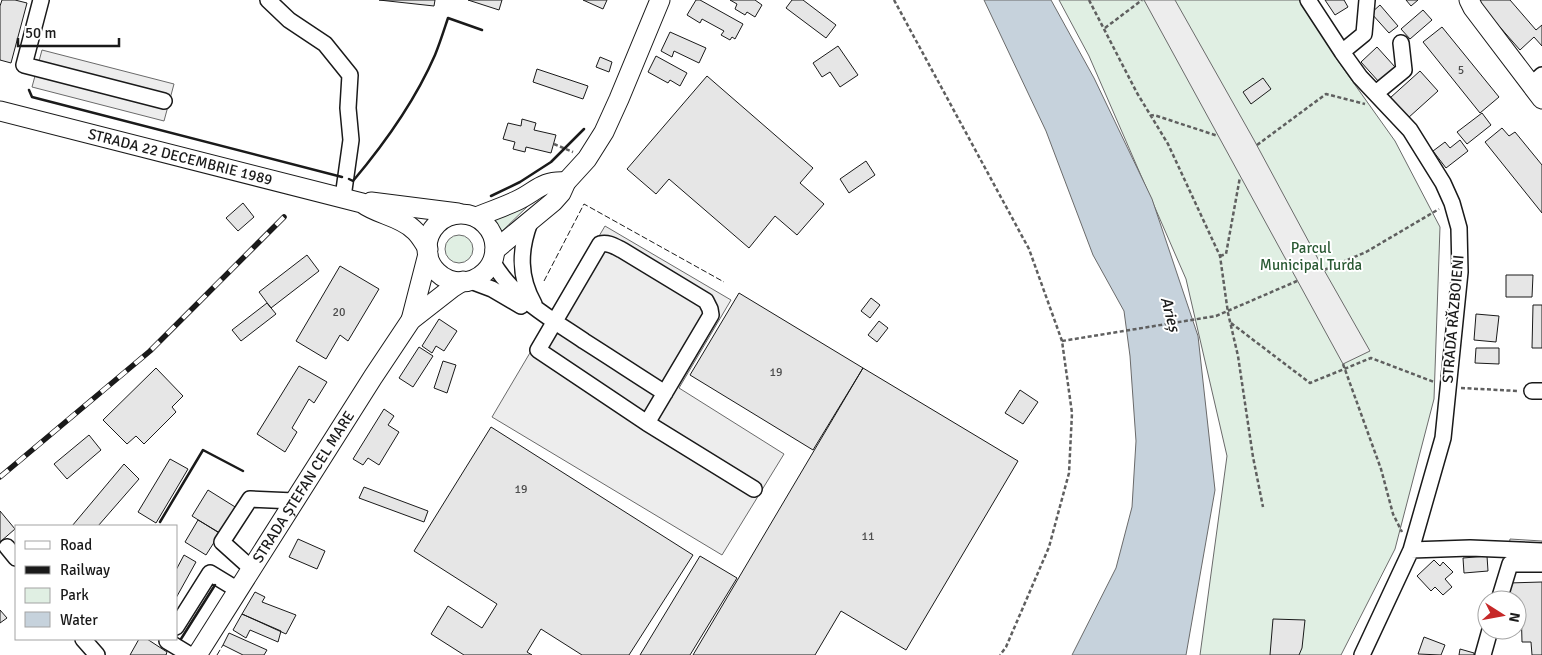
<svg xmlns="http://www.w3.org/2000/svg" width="1542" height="655" viewBox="0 0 1542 655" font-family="Signika,sans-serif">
<rect width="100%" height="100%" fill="#fff"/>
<path fill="#e0efe3" stroke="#6a6a6a" d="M 1059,0 L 1300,0 L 1338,61 L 1395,141 L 1440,227 L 1434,399 L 1395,549 L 1341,655 L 1200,655 L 1227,456 L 1186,279 L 1089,56 Z
M 530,204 L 497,236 L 495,225 L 490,219 Z
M445 249a14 14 0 1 1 28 0a14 14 0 1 1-28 0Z"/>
<path fill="#ededed" stroke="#6a6a6a" d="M 1144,0 L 1175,0 L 1254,140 L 1324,270 L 1370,351 L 1343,364 Z
M 42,50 L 174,84 L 164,121 L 32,87 Z
M 605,226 L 731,300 L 679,388 L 784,454 L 722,555 L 492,417 Z
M 1510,539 L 1542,541 L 1542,548 L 1509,546 Z"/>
<path fill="#c6d2dc" stroke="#6a6a6a" d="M 984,0 L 1051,0 L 1094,78 L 1152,199 L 1198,336 L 1215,490 L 1186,655 L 1072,655 L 1116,568 L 1132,507 L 1136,441 L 1130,356 L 1124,311 L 1093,255 L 1046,131 Z"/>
<path fill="#e6e6e6" stroke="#1a1a1a" d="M 2,0 L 15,0 L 27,3 L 11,63 L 0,60 L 0,6 Z
M 379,0 L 435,0 L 434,6 Z
M 468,0 L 502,0 L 499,10 Z
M 583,0 L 607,0 L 603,9 Z
M 696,0 L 700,0 L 743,24 L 735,39 L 732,37 L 730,40 L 721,35 L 724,31 L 702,19 L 700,23 L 687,15 Z
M 730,0 L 755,0 L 762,5 L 755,17 L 747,12 L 745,15 L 735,9 L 737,4 Z
M 792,0 L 803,0 L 836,25 L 826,38 L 786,8 Z
M 1325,0 L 1344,0 L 1348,7 L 1335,15 Z
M 1406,0 L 1418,0 L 1411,6 Z
M 1478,0 L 1510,0 L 1536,30 L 1542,25 L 1542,46 L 1534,37 L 1520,50 L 1477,1 Z
M 1380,5 L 1398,26 L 1389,33 L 1371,13 Z
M 1423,10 L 1432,20 L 1410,39 L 1401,29 Z
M 1442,27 L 1499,97 L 1480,113 L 1423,42 Z
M 670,32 L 706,48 L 699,63 L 674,51 L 672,57 L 661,51 Z
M 838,46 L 858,75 L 840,87 L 830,72 L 822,77 L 813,63 Z
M 1377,47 L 1395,67 L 1379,82 L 1361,62 Z
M 656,56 L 687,73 L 680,86 L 670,80 L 668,83 L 648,72 Z
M 600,57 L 612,62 L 609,72 L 596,67 Z
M 537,69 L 588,86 L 583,99 L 533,82 Z
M 1420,71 L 1438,91 L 1408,118 L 1390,98 Z
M 707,76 L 813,168 L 800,183 L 824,204 L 797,235 L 775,216 L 749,248 L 669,179 L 656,194 L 627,169 Z
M 1263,78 L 1271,89 L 1251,104 L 1243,92 Z
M 1482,113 L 1491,125 L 1467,144 L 1457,132 Z
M 522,119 L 536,123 L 534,130 L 556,135 L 551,153 L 526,147 L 525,152 L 513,149 L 515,142 L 503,139 L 508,123 L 521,126 Z
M 1502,128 L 1509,136 L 1515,132 L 1542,165 L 1542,213 L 1485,142 Z
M 1460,140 L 1468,151 L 1446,168 L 1433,151 L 1445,142 L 1450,148 Z
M 866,161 L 875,175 L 849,193 L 840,179 Z
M 243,203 L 254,217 L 238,231 L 226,218 Z
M 307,255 L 319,271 L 271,308 L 259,292 Z
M 340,266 L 379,289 L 348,341 L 340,335 L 326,359 L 296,341 Z
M 1506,275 L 1533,275 L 1532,297 L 1506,297 Z
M 739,293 L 863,368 L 813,450 L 690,375 Z
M 871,298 L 880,305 L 870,318 L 861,311 Z
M 267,303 L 276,314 L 241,341 L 232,330 Z
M 1533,305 L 1542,305 L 1542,348 L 1532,348 Z
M 1476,314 L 1499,316 L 1496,342 L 1474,340 Z
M 439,319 L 457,331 L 444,351 L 436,346 L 432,353 L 422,346 Z
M 879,321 L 888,328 L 877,342 L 868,335 Z
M 419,347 L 433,356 L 413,387 L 399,378 Z
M 1476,348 L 1499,348 L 1499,364 L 1475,363 Z
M 443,361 L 456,365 L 447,393 L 434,388 Z
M 299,366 L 327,382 L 314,403 L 309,399 L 292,428 L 297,432 L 285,452 L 257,434 Z
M 156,368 L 183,396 L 172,407 L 176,412 L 144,444 L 136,436 L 127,444 L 103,420 Z
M 863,368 L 1018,461 L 906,650 L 841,611 L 815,655 L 693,655 Z
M 1020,390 L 1038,402 L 1023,424 L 1005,413 Z
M 384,409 L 394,416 L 388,425 L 399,432 L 379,465 L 368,458 L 363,465 L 353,459 Z
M 491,427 L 693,555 L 629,655 L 582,655 L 541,629 L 527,652 L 532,655 L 464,655 L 431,634 L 448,606 L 482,628 L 497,604 L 414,551 Z
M 89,435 L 101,450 L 67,479 L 54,464 Z
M 170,459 L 188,469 L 156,523 L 138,512 Z
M 124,464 L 139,479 L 98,526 L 72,526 Z
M 364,487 L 428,511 L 424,522 L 359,498 Z
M 208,490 L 248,515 L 232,541 L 192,516 Z
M 0,511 L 15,529 L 0,542 Z
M 198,520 L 220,533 L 206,555 L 185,542 Z
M 298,539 L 325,551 L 317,569 L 289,557 Z
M 184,555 L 196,562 L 176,598 L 176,570 Z
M 700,556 L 737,578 L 690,655 L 640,655 Z
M 1487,556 L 1488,571 L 1464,573 L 1463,558 Z
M 1434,560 L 1440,566 L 1443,562 L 1453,572 L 1445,579 L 1452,587 L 1443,595 L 1435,587 L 1431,591 L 1417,576 Z
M 1542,582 L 1542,655 L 1532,655 L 1531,642 L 1522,642 L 1521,604 L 1517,604 L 1517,600 L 1509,600 L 1508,583 Z
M 255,592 L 265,597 L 262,602 L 296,615 L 286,634 L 242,614 Z
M 0,610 L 7,618 L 0,623 Z
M 242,614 L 281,631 L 278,642 L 250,630 L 246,638 L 233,630 Z
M 1273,619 L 1305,620 L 1302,648 L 1299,655 L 1270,655 Z
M 229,633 L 267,650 L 264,655 L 243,655 L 223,645 Z
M 1424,637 L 1445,645 L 1441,655 L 1418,654 Z
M 139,639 L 147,639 L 167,652 L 166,655 L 130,655 Z
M 1460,649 L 1474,653 L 1474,655 L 1459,655 Z"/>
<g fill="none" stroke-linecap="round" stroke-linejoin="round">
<defs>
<path id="minor" d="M 41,0 L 24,65 L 164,101
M 268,0 L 289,20 L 325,44 L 350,75 L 348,108 L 351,140 L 343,197
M 1308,0 L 1342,52 L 1360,77 L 1410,130 L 1443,183 L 1452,203 L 1459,228 L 1460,272 L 1443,438 L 1411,550 L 1362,655
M 1342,52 L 1364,34 L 1367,0
M 1532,84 L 1542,75
M 1376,93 L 1404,70 L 1401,43
M 530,222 C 519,251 519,277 534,304
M 492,261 C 513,298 550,318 584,341 C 611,358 638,376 665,393
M 468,280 L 492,289 L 521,306
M 1532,391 L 1542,391
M 647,423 L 711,315 L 710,309 L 706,301 L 622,250 C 614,246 608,242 600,244 L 538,350 L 647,423 L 754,489
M 7,547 L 16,558
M 1411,550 L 1470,548 L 1542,551
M 252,569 L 222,542 L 250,499 L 294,501
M 1499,600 L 1510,564 L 1542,564
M 176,627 L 210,573 L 238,590
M 83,639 L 97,655
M 169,639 L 167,641 L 190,655
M 1483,655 L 1490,630"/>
<g id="major">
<path d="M 1469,0 L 1473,8 L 1542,99"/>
<path id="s1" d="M 0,111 L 362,203 C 378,215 400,216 414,230 C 420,235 424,243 428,249"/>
<path d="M 371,202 L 458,213"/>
<circle cx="461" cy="248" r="34"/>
<path d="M 476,217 C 489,212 503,207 516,201 C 536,192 541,180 566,182"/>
<path d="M 495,250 L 553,202 L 561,193 L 566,182 L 587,159 L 604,132 L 619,99 L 660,0"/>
<path d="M 411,320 L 428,254"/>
<path id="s2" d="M 197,655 L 373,377 L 411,320 L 452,288 L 463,281"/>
</g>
</defs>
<use href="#minor" stroke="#1a1a1a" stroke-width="18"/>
<use href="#major" stroke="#1a1a1a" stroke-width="21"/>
<path stroke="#5f5f5f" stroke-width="2.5" stroke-dasharray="4 2.5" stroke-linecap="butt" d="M 894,0 L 1029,249 L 1062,341 L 1072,413 L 1069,473 L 1049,547 L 1006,647 L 1000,655
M 1089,0 L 1137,93 L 1168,144 L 1220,256 L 1228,313 L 1238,356 L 1253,457 L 1263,507
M 1105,28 L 1142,0
M 1150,116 L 1154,115 L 1218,136
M 554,144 L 573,152
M 1257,145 L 1326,94 L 1365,104
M 1220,256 L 1226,254 L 1240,177
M 1324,270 L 1366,252 L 1439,209
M 1231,323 L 1310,383 L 1371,358 L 1434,382
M 1062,341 L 1216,316 L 1297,281
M 1343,364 L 1381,469 L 1393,514 L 1402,532
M 1461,388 L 1518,391"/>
<use href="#minor" stroke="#fff" stroke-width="15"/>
<use href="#major" stroke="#fff" stroke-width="19"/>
<defs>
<path id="rail" d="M 0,477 L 150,351 L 284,217"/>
</defs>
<use href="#rail" stroke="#1a1a1a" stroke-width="5.5"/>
<use href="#rail" stroke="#fff" stroke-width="4" stroke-dasharray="11" stroke-linecap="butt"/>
<path stroke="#1a1a1a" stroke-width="1" stroke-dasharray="6 2.5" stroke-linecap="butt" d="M 544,281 L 584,204 L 724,282
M 217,655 L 223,645"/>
<path stroke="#1a1a1a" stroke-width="2.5" d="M 29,90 L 32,97 L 342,177
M 349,179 L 353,181 C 385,143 415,101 435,55 C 440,43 444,30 448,18 L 482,30
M 491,196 L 520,182 L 551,162 L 584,129
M 160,522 L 203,450 L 243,471
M 181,639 L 215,585"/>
</g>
<g text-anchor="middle" stroke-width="4" stroke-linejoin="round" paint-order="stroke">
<g font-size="12" fill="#4d4d4d">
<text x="1461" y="74">5</text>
<text x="339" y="316">20</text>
<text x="776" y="376">19</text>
<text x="521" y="493">19</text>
<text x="868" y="540">11</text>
</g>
<g font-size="15" fill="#1a1a1a" stroke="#fff">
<text dy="5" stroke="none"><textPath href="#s1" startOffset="186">STRADA 22 DECEMBRIE 1989</textPath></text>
<text transform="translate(1453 319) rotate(-85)" y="5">STRADA RĂZBOIENI</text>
<text dy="5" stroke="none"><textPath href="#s2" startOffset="199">STRADA ȘTEFAN CEL MARE</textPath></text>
</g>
<g font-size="15" fill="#2b5a34" stroke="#fff">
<text x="1311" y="253">Parcul<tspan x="1311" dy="17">Municipal Turda</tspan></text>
</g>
<g font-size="16" font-style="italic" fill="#1a1a1a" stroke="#fff">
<text transform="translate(1171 314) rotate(75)" y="6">Arieș</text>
</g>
</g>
<rect x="15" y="525" width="162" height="115" fill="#ffffff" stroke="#a3a3a3"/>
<rect x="25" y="541" width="25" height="8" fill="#ffffff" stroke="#a3a3a3"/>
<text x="60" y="550" font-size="15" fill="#1a1a1a">Road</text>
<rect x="25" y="566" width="25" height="8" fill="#1a1a1a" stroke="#a3a3a3"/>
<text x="60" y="575" font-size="15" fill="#1a1a1a">Railway</text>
<rect x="25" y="588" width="25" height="15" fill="#e0efe3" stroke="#a3a3a3"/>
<text x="60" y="600" font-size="15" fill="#1a1a1a">Park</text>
<rect x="25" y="612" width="25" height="15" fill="#c6d2dc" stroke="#a3a3a3"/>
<text x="60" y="625" font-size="15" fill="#1a1a1a">Water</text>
<g transform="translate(1502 615) rotate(101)"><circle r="24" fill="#ffffff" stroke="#a3a3a3"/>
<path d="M0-4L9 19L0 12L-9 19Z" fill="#c62828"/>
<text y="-8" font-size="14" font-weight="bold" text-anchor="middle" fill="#1a1a1a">N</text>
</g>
<path d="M18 38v8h101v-8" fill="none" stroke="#1a1a1a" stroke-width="2.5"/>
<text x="25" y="38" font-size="15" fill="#1a1a1a" stroke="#ffffff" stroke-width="4" paint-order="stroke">50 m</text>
</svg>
